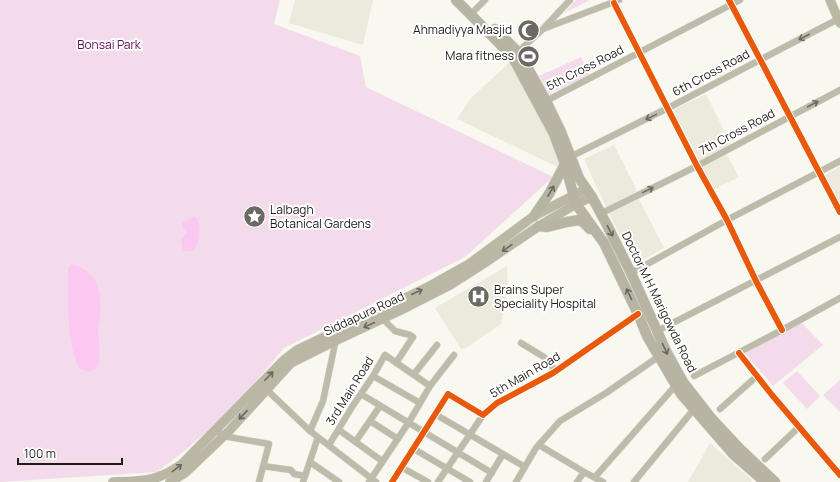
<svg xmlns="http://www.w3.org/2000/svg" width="840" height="482" viewBox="0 0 840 482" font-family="Manrope,sans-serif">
<rect width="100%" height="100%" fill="#f8f7f0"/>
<path fill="#eceadd" d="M 295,0 L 373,0 L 363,45 L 289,23 Z
M 511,61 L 550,136 L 560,168 L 457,119 L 471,98 Z
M 706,94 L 731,145 L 699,161 L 673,110 Z
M 614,145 L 637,191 L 606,207 L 584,159 Z
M 726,153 L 739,177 L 713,190 L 700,167 Z
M 840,166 L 840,204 L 825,175 Z
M 639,199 L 664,248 L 635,265 L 609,214 Z
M 507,266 L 508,287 L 501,324 L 466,348 L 461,349 L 435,308 Z
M 710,443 L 752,480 L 751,482 L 688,482 Z"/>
<path fill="#f4dbec" d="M 0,0 L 280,0 L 274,24 L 360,56 L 366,87 L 553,177 L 465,257 L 284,348 L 236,405 L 187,449 L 157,472 L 0,482 Z
M 576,0 L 590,0 L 564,13 Z
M 581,57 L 590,75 L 549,94 L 539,76 Z
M 801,322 L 823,345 L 773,386 L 745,353 Z
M 797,371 L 820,396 L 807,409 L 783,383 Z
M 840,380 L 840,412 L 823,395 Z"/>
<path fill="#fbc8f1" d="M 194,217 L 198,219 C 199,231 202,255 183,251 L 181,239 L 187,233 L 183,227 L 182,223 Z
M 71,264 C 98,271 102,291 100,315 C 100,319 98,324 98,328 C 98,340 108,383 79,368 C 66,342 68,297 68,268 Z"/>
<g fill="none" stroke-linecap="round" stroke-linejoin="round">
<defs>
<path id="street" d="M 729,0 L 840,212
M 614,3 L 697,166 L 727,220 L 756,281 L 782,330
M 475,10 L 485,0
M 543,29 L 619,0
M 518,52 L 543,29 L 570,0
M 546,101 L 740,0
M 570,157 L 668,108 L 840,18
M 600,214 L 697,166 L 840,90
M 631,273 L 727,220 L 840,161
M 383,319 L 395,331 L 410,335 L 413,337 L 396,363
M 658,332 L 663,328 L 840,237
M 521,343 L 544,357 L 556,371
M 739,353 L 772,395 L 840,475
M 414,374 L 437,345
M 373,376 L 420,403
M 694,376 L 782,330 L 840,298
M 267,390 L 310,431 L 376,482
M 361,394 L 492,473
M 720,409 L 757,376
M 435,414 L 525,467
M 370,421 L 398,439
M 216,429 L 223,436 L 269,444 L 259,482
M 339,430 L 382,461
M 310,431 L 323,401 L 336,339
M 356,441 L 380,406
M 329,445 L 352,407 L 373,376 L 385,355 L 430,386
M 539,445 L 584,472 L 603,482
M 414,449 L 470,482
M 765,459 L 799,427
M 310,462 L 339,482
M 263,466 L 291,470 L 294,474 L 305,476
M 401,467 L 428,482
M 595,477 L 676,385
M 303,482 L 318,437
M 369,482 L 409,422 L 430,386 L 454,355
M 392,482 L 448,394 L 483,415 L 497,403 L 553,373 L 638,314
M 438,482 L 483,415
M 486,482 L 503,454
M 516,482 L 536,448 L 560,421 L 606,393 L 658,357
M 577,482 L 584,472
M 634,482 L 694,409"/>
<path id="secondary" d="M 830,0 L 840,23
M 113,482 C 143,481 157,482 182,464 L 284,360 L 297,350 L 428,287 L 469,264 L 534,216 L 586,189
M 170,482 L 185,473 L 229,431 L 291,363 L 337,340 L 399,311 L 450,285 L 483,264 L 539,226 L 576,204 L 592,197"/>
<path id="primary" d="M 456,0 L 512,56 L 554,134 L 565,164 L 576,204 L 604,243 L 638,314 L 647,336 L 681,394 L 733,454 L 765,482
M 495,29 L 520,54 L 546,101 L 561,132 L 579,178 L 592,197 L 607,225 L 631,273 L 667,353 L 683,382 L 711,418 L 739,448 L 775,482
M 534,216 L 549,194 L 565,164
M 539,226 L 547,227 L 567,222 L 579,220 L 583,222 L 590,229"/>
</defs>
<use href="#street" stroke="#d4d3ce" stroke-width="7"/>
<use href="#secondary" stroke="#d4d3ce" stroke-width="10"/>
<use href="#primary" stroke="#d4d3ce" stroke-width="11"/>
<use href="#street" stroke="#bdbba9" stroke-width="6"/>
<use href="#secondary" stroke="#bbb7a5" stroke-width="9"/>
<use href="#primary" stroke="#b7b4a4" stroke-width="10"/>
<defs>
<path id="cycleway" d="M 729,0 L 840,212
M 614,3 L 697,166 L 727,220 L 756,281 L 782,330
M 739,353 L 772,395 L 840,475
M 392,482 L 448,394 L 483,415 L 497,403 L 553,373 L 638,314"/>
</defs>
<use href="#cycleway" stroke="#fff" stroke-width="8"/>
<use href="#cycleway" stroke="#e8590c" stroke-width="6"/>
</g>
<defs><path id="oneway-shaft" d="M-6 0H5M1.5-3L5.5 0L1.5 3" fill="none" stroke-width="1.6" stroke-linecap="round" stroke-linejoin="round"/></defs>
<g stroke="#6d6c60">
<use href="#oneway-shaft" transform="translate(804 37) rotate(152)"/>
<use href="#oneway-shaft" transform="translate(813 104) rotate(-28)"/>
<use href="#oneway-shaft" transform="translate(651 117) rotate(154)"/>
<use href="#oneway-shaft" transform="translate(648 190) rotate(-26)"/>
</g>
<g stroke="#6a685e">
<use href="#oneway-shaft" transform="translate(551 191) rotate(-60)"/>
<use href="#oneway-shaft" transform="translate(610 231) rotate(63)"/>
<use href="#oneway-shaft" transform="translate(629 294) rotate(-115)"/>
<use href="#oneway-shaft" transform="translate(665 349) rotate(65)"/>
</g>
<g stroke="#6c6a5e">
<use href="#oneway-shaft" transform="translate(507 248) rotate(145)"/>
<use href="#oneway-shaft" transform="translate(417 292) rotate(-25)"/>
<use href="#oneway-shaft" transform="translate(369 325) rotate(155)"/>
<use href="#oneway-shaft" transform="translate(269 376) rotate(-46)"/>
<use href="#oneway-shaft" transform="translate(243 415) rotate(133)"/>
<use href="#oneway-shaft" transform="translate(177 468) rotate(-37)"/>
</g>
<defs>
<symbol id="mosque-disc" viewBox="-11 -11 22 22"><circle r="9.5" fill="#6a6964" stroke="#fff"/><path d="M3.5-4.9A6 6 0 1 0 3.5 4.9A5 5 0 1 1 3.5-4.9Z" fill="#fff"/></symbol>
<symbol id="stadium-disc" viewBox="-11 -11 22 22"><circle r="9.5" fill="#6a6964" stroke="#fff"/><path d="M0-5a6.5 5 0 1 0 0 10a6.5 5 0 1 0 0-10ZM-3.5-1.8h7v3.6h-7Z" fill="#fff"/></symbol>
<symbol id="sight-disc" viewBox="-11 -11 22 22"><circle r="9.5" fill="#6a6964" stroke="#fff"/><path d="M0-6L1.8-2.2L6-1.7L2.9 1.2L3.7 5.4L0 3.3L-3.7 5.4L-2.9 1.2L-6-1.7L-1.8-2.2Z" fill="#fff"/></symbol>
<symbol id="hospital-disc" viewBox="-11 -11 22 22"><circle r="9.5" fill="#6a6964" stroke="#fff"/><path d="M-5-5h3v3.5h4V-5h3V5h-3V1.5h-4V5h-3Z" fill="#fff"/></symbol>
</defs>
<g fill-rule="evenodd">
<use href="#mosque-disc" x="516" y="18" width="25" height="25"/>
<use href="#stadium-disc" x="516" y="44" width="25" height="25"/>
<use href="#sight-disc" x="242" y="204" width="25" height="25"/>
<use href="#hospital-disc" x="466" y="284" width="25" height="25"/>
</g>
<g text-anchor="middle" stroke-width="4" stroke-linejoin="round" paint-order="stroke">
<g font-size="12" fill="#1d1c18" stroke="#fff" text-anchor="end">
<text x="512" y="34">Ahmadiyya Masjid</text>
<text x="514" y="60">Mara fitness</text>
<text x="270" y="214" text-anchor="start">Lalbagh<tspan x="270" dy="14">Botanical Gardens</tspan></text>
<text x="494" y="294" text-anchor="start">Brains Super<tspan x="494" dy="14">Speciality Hospital</tspan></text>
</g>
<g font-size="12" fill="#620d5b" stroke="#fff">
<text x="109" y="49">Bonsai Park</text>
</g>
<g font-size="12" fill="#1d1c18" stroke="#fff">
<text transform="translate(585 68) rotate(-27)" y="4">5th Cross Road</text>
<text transform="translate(711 73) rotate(-28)" y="4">6th Cross Road</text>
<text transform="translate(737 132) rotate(-28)" y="4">7th Cross Road</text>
<text transform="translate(659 302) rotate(64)" y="4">Doctor M H Marigowda Road</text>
<text transform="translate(364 314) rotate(-25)" y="4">Siddapura Road</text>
<text transform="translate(525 375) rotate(-30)" y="4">5th Main Road</text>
<text transform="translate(350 391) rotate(-58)" y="4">3rd Main Road</text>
</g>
</g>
<path d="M18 458v6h104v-6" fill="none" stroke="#1d1c18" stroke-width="2"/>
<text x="24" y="458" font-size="12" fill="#1d1c18" stroke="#ffffff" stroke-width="3" paint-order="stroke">100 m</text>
</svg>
